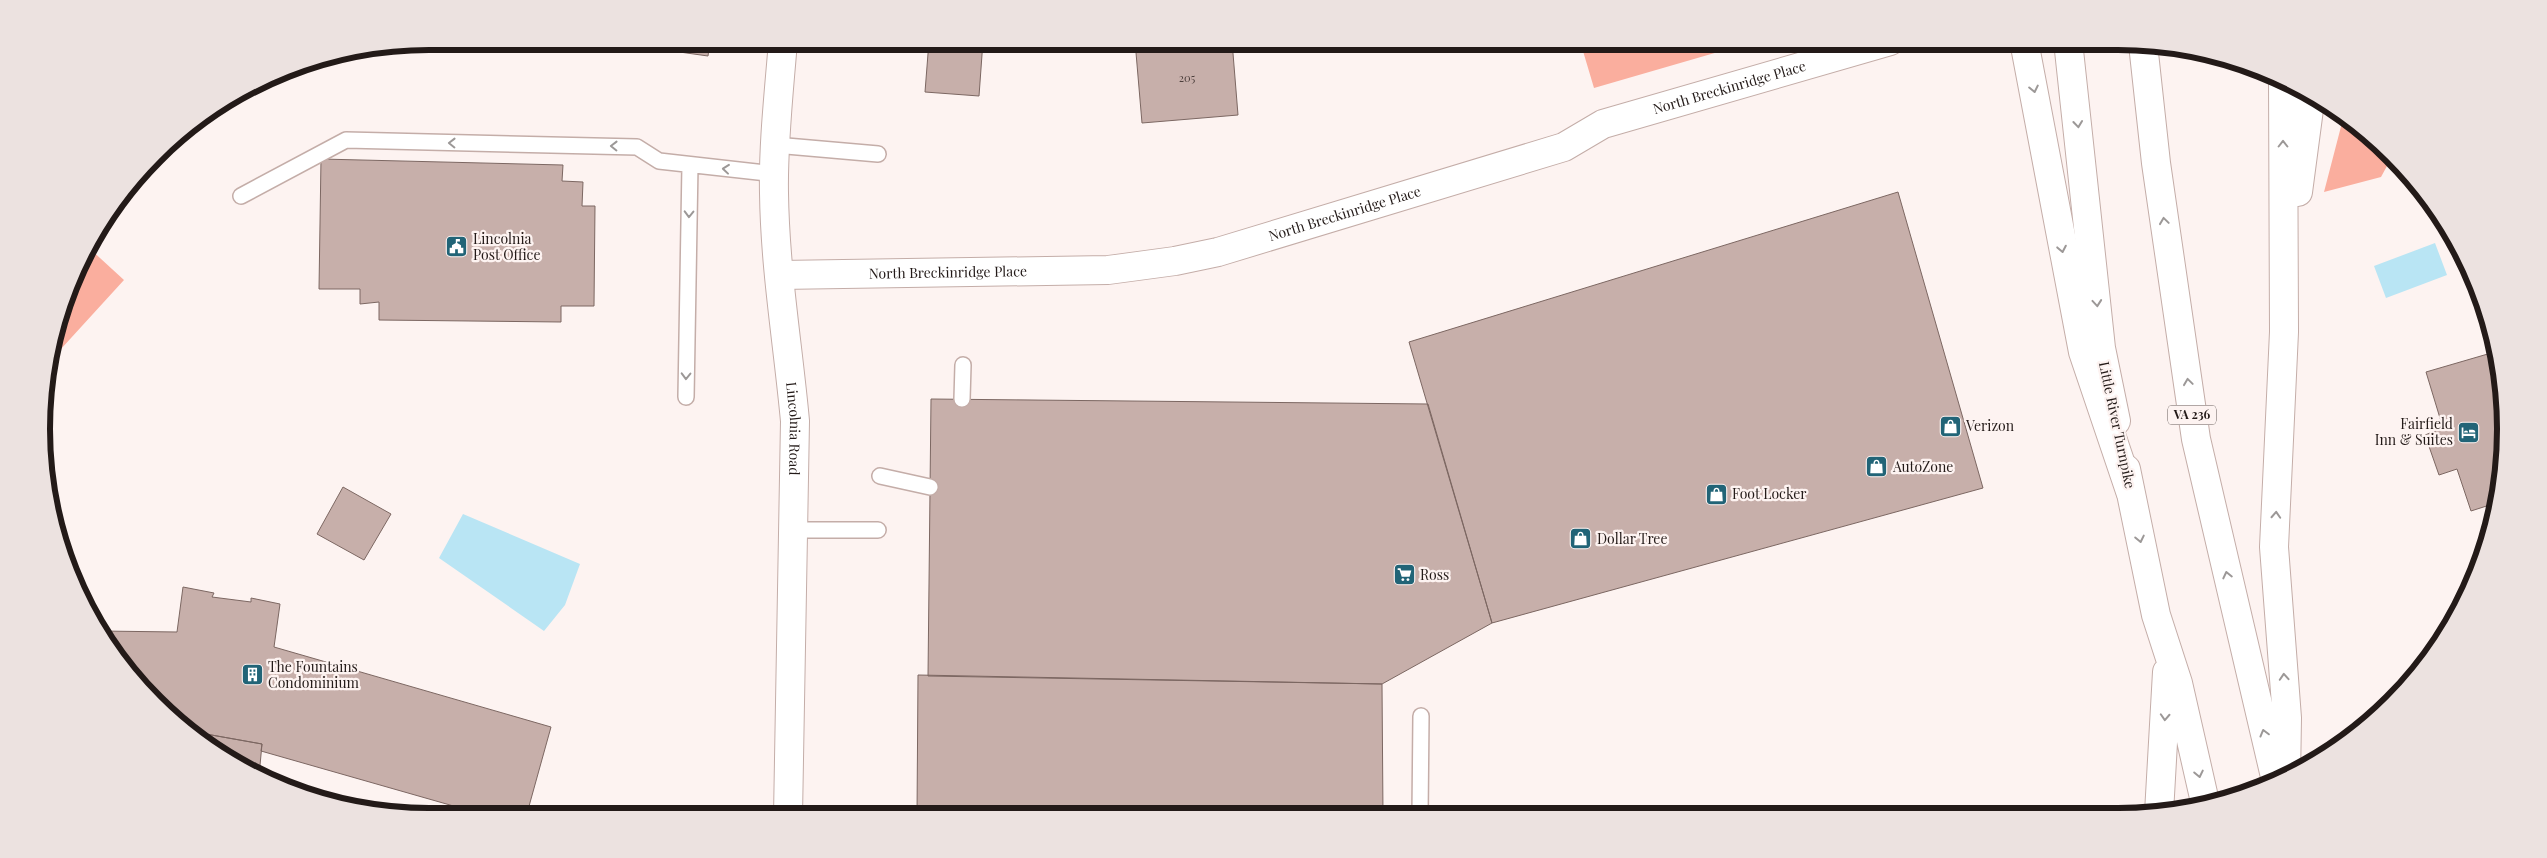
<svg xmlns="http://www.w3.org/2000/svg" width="2547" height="858" viewBox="0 0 2547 858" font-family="'Playfair Display',serif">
<rect width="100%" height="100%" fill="#fdf3f1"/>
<path fill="#faae9e" d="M 1580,41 L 1756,41 L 1594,88 Z
M 2344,115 L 2393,155 L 2381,177 L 2324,192 Z
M 88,247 L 124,280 L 50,361 L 81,257 Z"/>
<path fill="#b9e5f4" d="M 2435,243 L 2447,275 L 2386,298 L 2374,266 Z
M 463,514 L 580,564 L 565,605 L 544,631 L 439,558 Z"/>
<path fill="#c7afaa" stroke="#7c6762" d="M 601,41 L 710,41 L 708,56 Z
M 929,41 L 983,41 L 979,96 L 925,92 Z
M 1135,41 L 1232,41 L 1238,115 L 1142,123 Z
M 321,159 L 563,165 L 562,181 L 583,182 L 582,206 L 595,206 L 594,306 L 561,306 L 561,322 L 379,320 L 379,302 L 360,304 L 360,289 L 319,289 Z
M 1898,192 L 1983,488 L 1492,623 L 1409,342 Z
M 2498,351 L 2506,429 L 2499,502 L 2471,511 L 2457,469 L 2439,475 L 2425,435 L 2443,428 L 2426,372 Z
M 931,399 L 1428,404 L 1492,623 L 1382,684 L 928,676 Z
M 343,487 L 391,514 L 364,560 L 317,534 Z
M 183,587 L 214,593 L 212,597 L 251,602 L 251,598 L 280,604 L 274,647 L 551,727 L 526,817 L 492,817 L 261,751 L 262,744 L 189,731 L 155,703 L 107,645 L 100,631 L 177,632 Z
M 918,675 L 1382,684 L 1383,815 L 917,816 Z
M 189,731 L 262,744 L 259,776 L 213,751 Z"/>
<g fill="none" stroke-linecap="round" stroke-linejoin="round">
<defs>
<path id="service" d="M 775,145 L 878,154
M 241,196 L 346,140 L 637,147 L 659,161 L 775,174
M 686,397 L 690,165
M 962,399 L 963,365
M 880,476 L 930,487
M 792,530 L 878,530
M 1420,815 L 1421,716"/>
<g id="minor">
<path id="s1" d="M 783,41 C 779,92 773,143 774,193 C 775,270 788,345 795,421 L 788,816"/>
<path id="s2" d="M 780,275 L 1108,270 L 1175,261 L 1218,252 L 1564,147 L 1603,124 L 1890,41"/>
</g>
<path id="primary" d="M 2068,41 L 2101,348 L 2116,421
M 2143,44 L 2156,163 L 2196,439 L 2276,781
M 2126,469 L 2156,615 L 2178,683 L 2205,802
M 2159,813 L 2167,672"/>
<path id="motorway" d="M 2024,41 L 2083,352 L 2130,491
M 2283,80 L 2284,332 L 2274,547 L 2287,718 L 2286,778
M 2298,192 L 2311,94"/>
</defs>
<use href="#service" stroke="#c4ada8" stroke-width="18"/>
<use href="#minor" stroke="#c4ada8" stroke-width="30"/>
<use href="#primary" stroke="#c4ada8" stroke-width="30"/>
<use href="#motorway" stroke="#c4ada8" stroke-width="30"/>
<use href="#service" stroke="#fff" stroke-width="15"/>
<use href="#minor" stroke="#fff" stroke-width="28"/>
<use href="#primary" stroke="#fff" stroke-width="28"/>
<use href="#motorway" stroke="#fff" stroke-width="28"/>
</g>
<defs><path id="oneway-chevron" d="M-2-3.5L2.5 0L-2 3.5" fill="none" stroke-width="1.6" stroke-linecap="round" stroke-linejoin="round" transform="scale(1.25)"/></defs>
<g stroke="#9c9897">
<use href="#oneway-chevron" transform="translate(2034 89) rotate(78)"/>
<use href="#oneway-chevron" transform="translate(2078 124) rotate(84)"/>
<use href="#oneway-chevron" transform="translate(452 143) rotate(-179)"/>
<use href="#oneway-chevron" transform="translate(2283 144) rotate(-90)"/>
<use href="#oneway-chevron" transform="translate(614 146) rotate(-179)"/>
<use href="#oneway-chevron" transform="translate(726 169) rotate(-174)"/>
<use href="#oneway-chevron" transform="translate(689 214) rotate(91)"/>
<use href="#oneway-chevron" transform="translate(2164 221) rotate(-98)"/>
<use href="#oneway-chevron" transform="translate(2062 249) rotate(79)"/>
<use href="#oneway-chevron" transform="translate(2097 303) rotate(85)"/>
<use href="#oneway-chevron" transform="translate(686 376) rotate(91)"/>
<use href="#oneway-chevron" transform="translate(2188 382) rotate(-98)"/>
<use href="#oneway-chevron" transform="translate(2276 515) rotate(-87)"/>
<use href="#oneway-chevron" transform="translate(2140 539) rotate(78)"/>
<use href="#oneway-chevron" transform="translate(2227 575) rotate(-103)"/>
<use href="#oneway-chevron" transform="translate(2284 677) rotate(-94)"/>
<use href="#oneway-chevron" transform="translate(2165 717) rotate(93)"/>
<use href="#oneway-chevron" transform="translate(2264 733) rotate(-105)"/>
<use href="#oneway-chevron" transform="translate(2199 774) rotate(78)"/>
</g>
<defs>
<symbol id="civic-square" viewBox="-11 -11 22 22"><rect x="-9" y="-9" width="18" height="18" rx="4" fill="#216477" stroke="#fdf3f1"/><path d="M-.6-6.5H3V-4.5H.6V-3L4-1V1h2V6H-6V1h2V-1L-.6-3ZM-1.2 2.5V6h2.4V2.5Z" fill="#fff"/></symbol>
<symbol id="shop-square" viewBox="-11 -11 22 22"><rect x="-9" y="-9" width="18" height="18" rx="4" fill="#216477" stroke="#fdf3f1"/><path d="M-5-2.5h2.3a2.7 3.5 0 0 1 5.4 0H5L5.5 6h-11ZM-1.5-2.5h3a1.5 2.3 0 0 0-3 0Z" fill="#fff"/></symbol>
<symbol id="hotel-square" viewBox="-11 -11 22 22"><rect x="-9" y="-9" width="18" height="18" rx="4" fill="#216477" stroke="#fdf3f1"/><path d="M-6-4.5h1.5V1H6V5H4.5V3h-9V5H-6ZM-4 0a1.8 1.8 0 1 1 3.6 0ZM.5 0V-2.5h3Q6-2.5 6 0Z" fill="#fff"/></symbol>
<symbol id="supermarket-square" viewBox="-11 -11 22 22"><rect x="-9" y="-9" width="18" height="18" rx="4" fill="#216477" stroke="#fdf3f1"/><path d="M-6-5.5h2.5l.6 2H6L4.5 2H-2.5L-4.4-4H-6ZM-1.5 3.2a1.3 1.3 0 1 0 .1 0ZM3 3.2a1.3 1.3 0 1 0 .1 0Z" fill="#fff"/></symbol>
<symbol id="building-square" viewBox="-11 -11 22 22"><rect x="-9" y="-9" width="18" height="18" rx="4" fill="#216477" stroke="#fdf3f1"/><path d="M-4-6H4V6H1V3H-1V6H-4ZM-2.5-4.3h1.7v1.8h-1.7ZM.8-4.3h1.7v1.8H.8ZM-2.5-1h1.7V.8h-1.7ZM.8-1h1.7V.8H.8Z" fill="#fff"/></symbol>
</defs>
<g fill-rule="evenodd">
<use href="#civic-square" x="444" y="234" width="25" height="25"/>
<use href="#shop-square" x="1938" y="414" width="25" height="25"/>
<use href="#hotel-square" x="2456" y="420" width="25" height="25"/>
<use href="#shop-square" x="1864" y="454" width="25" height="25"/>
<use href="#shop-square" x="1704" y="482" width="25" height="25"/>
<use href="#shop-square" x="1568" y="526" width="25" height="25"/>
<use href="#supermarket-square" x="1392" y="562" width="25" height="25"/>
<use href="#building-square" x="240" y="662" width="25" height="25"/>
</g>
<g text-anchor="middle" stroke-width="4.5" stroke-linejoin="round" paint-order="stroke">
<g font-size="11" fill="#4c3f3c">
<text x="1187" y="82">205</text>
</g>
<rect fill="#fdf3f1" stroke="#645b59" stroke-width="1" x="2168" y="405.5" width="48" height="19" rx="4"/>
<g font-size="12" font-weight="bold" fill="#231a18">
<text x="2192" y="419">VA 236</text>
</g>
<g font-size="14" fill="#231a18" stroke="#fdf3f1">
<text dy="5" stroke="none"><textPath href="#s2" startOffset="978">North Breckinridge Place</textPath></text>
<text dy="5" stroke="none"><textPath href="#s2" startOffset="572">North Breckinridge Place</textPath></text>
<text dy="5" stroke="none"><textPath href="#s2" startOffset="168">North Breckinridge Place</textPath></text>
<text transform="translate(2117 425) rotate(78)" y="5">Little River Turnpike</text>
<text dy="5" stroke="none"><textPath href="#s1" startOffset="389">Lincolnia Road</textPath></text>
</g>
<g font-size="14" fill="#231a18" stroke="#fdf3f1" text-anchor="start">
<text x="473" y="244">Lincolnia<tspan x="473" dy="16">Post Office</tspan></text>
<text x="2453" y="429" text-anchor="end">Fairfield<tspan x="2453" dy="16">Inn &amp; Suites</tspan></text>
<text x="1966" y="431">Verizon</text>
<text x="1893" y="472">AutoZone</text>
<text x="1732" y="499">Foot Locker</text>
<text x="1597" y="544">Dollar Tree</text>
<text x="1420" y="580">Ross</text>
<text x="268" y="672">The Fountains<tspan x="268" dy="16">Condominium</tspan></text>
</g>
</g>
<path d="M0 0H2547V858H0ZM429 50H2118A379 379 0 0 1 2497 429V429A379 379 0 0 1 2118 808H429A379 379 0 0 1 50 429V429A379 379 0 0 1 429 50Z" fill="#ece2e0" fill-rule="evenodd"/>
<path fill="none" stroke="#231a18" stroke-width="6" d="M429 50H2118A379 379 0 0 1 2497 429V429A379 379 0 0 1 2118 808H429A379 379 0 0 1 50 429V429A379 379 0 0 1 429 50Z"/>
</svg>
